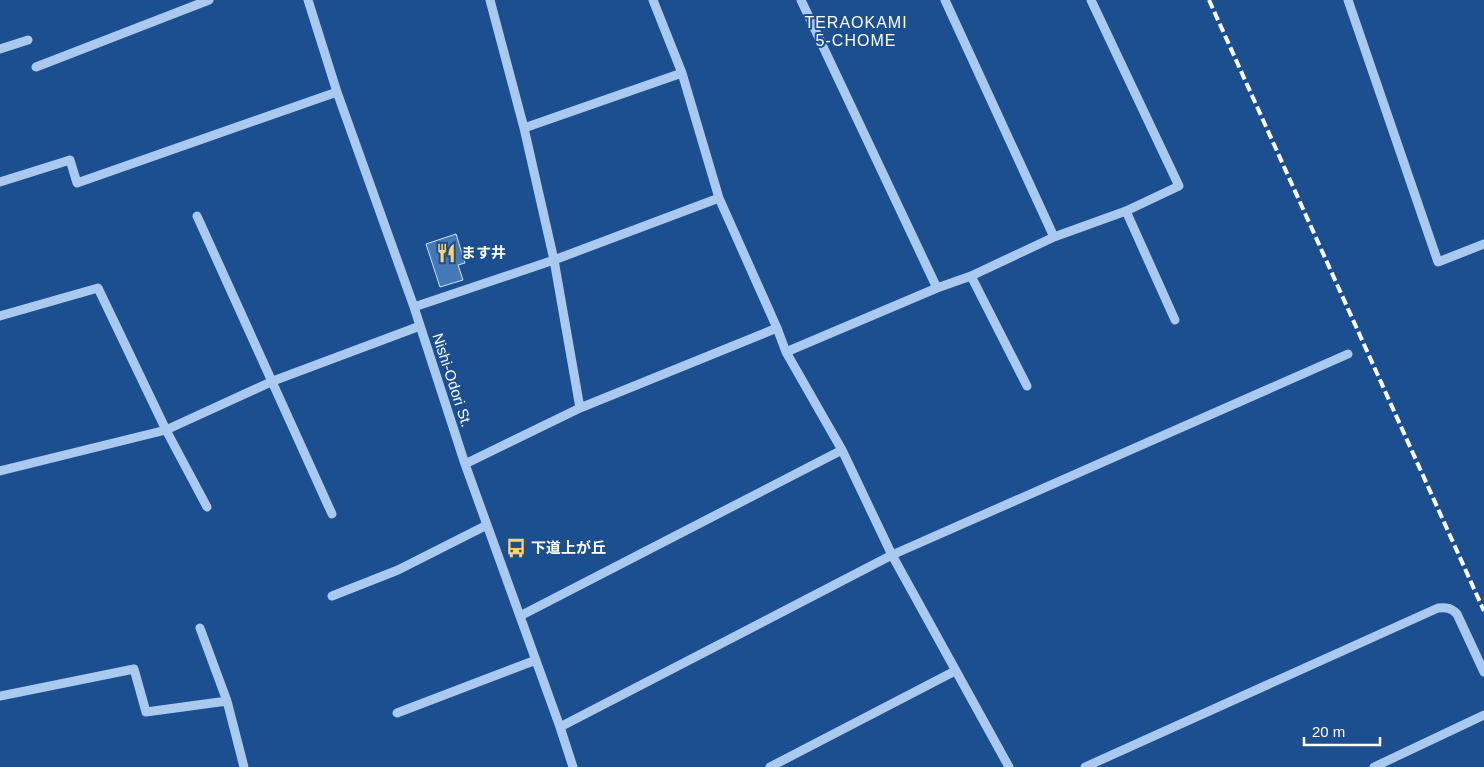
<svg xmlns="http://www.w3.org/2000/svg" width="1484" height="767" viewBox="0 0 1484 767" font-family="Arial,'Noto Sans JP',sans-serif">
<rect width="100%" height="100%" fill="#1b4f8f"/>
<path fill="#4478b7" stroke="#cfe3fa" d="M 456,234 L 465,263 L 458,265 L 463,280 L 440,287 L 426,244 Z"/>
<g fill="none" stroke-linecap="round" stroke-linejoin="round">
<path stroke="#a9c9ee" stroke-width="9" d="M 308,0 L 337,92 L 414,307 L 465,464 L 560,727 L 573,767
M 490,0 L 524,128 L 554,260 L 580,408
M 653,0 L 682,73 L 719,198 L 777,328 L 786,352 L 842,450 L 892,555 L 1009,767
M 801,0 L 937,288
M 945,0 L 1054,237
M 1348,0 L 1438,262 L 1484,244
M 0,49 L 28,40
M 36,67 L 209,0
M 524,128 L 682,73
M 0,182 L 70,160 L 77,183 L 337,92
M 1126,211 L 1175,320
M 197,216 L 332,514
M 971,276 L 1027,386
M 414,307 L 554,260 L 719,198
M 0,316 L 98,288 L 166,430 L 207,507
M 786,352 L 937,288 L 971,276 L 1054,237 L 1126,211 L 1179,186 L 1091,0
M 465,464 L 580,408 L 777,328
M 0,471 L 166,430 L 273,381 L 420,326
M 332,596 L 398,570 L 487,525
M 520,616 L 842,450
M 200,628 L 227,701 L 244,767
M 0,696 L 134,669 L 146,712 L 227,701
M 397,713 L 536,660
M 560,727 L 892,555 L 1348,354
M 770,767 L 955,671
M 1085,767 L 1438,608 C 1447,607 1451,608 1457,614 L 1484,672
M 1374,767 L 1484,715"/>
<path stroke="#fff" stroke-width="4" stroke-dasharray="9 4" stroke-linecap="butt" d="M 1209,0 L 1484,611"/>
</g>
<defs>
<symbol id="restaurant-bare" viewBox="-9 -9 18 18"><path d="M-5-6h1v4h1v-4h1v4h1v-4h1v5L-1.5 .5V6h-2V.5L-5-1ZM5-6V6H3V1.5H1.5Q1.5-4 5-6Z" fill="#ffd166" stroke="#1b4f8f" stroke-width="2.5" paint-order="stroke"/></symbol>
<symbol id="bus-bare" viewBox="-9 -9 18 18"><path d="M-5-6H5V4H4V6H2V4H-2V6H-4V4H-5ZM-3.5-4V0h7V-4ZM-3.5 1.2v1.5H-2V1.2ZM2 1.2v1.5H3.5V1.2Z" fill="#ffd166" stroke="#1b4f8f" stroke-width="2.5" paint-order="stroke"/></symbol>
</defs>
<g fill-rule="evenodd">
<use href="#restaurant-bare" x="432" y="239" width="28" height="28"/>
<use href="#bus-bare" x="502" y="534" width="28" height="28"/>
</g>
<g text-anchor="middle" stroke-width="4" stroke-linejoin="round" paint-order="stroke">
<g font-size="15" font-weight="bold" fill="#fff" stroke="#1b4f8f" text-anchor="start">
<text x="461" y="258">ます井</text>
<text x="531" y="553">下道上が丘</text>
</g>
<g font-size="15" fill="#fff" stroke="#1b4f8f">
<text transform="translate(452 380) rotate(72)" y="5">Nishi-Odori St.</text>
</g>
<g font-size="16" letter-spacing="1" fill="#fff" stroke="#1b4f8f">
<text x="856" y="28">TERAOKAMI<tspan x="856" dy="18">5-CHOME</tspan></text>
</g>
</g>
<path d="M1304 737v8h76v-8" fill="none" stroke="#ffffff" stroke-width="2.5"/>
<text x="1312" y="737" font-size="15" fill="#ffffff" stroke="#1b4f8f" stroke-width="4" paint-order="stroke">20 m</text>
</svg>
